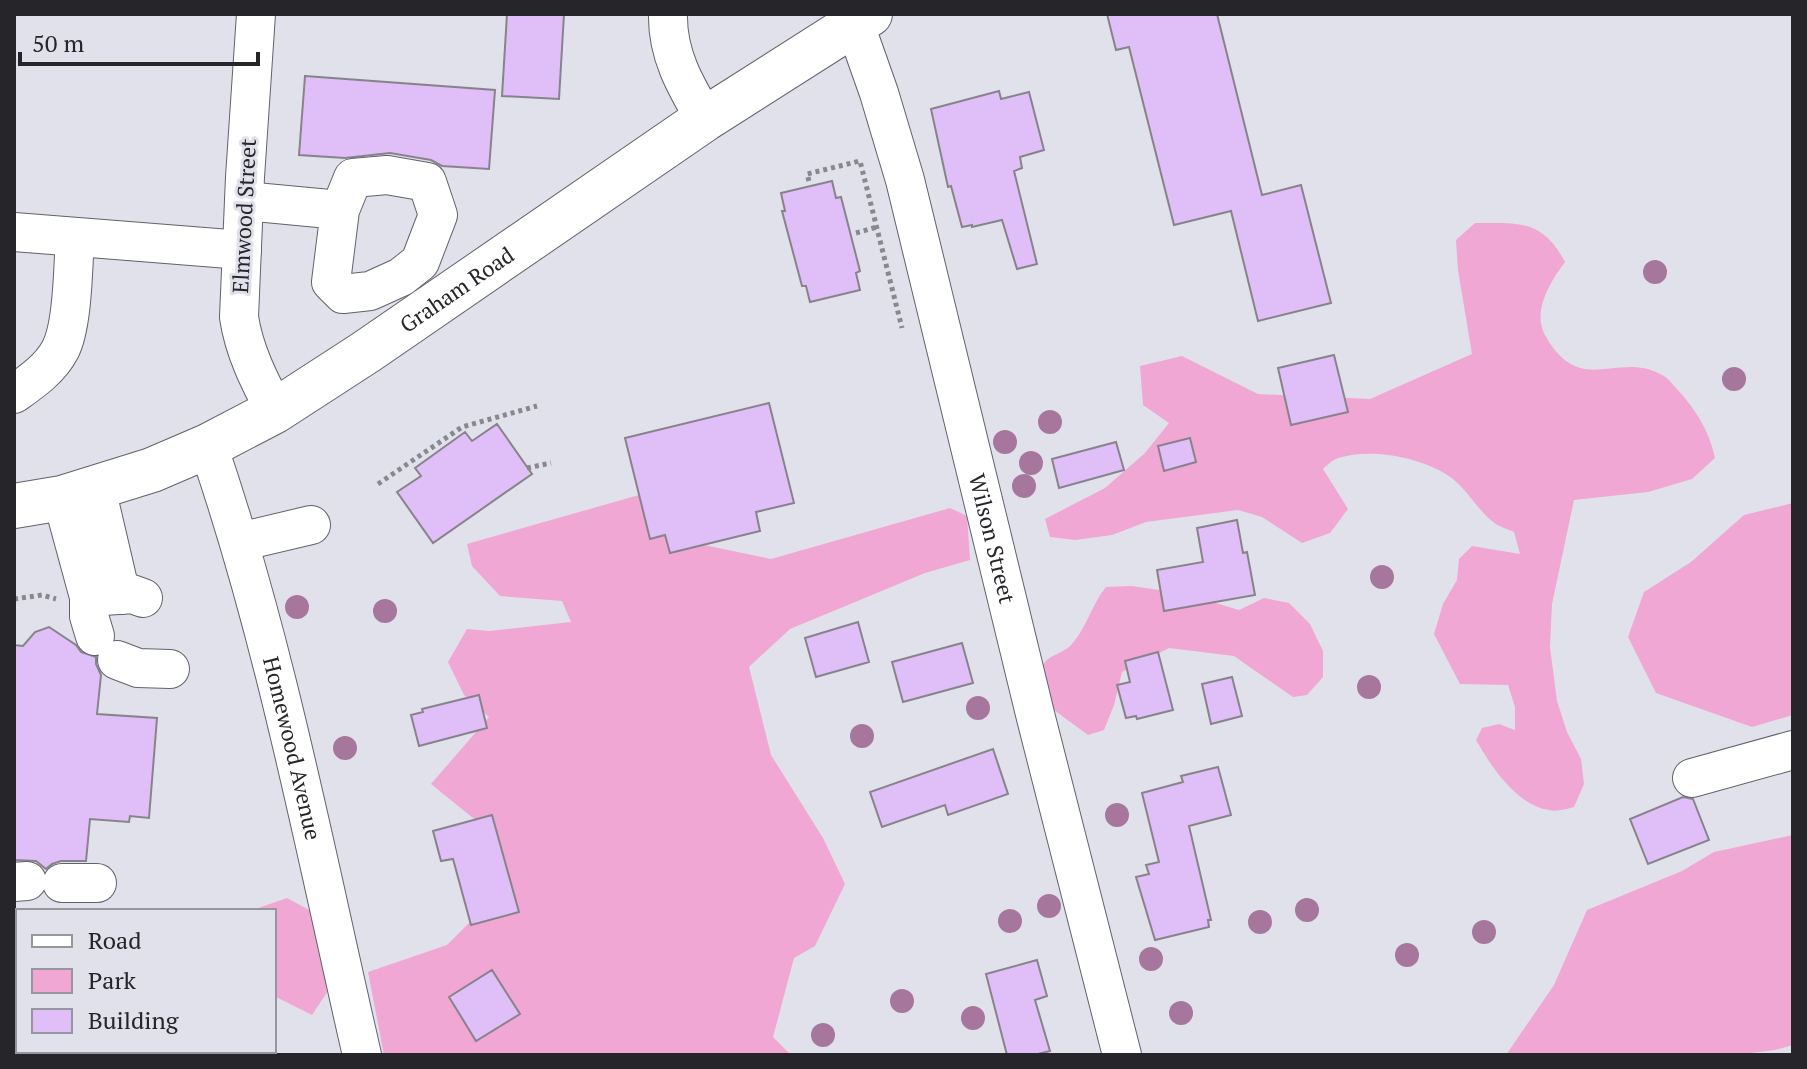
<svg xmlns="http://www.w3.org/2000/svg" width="1807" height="1069" viewBox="0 0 1807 1069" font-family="'PT Serif',serif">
<rect width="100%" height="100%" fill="#e0e1eb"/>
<path fill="#f1a7d4" d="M 1475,223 C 1519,223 1542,219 1565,262 C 1550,282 1532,312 1545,335 C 1581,400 1618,348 1664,376 C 1668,378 1673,385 1677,389 C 1696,410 1709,430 1715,458 L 1692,479 L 1648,492 L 1574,500 L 1552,604 L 1550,647 L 1557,701 L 1567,732 L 1581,759 L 1584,784 L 1574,807 C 1566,809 1557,812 1549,810 C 1516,805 1491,766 1476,740 L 1482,728 L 1499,724 L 1515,730 L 1515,707 L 1508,685 L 1460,684 L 1434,634 L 1443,604 L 1457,580 L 1459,559 L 1472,546 L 1520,554 L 1514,532 C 1507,529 1497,526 1492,521 C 1477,509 1468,491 1453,479 C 1426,458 1372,447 1338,458 C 1333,460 1327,465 1323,469 L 1348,509 L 1330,533 L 1302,543 L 1262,517 L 1238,510 L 1146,522 L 1112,535 L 1075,540 L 1050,537 L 1045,519 L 1105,488 L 1145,453 L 1169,423 L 1143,405 L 1140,366 L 1182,356 L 1258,394 L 1370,399 L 1472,354 L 1458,270 L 1456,240 Z
M 639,495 L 704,545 L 771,559 L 950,508 L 967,516 L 970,560 L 925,573 L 790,629 L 749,667 L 771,755 L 823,838 L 845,884 L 815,946 L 794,958 L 773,1037 L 791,1055 L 384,1055 L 368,972 L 447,945 L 477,915 L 478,822 L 431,784 L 489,717 L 464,695 L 448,662 L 467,629 L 489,631 L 571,622 L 562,601 L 500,596 L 472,566 L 467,544 Z
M 1793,503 L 1793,715 L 1752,727 L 1656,693 L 1628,637 L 1644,592 L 1691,562 L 1744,515 Z
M 1132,586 L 1186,594 L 1239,610 L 1264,598 L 1289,603 L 1310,624 L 1323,651 L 1323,677 L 1307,695 L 1293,697 L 1234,656 L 1169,648 L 1122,672 L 1114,705 L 1104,730 L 1088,735 L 1043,702 C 1040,688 1037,679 1043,665 C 1048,655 1061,654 1069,647 C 1086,631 1091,605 1106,587 Z
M 1793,835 L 1793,1045 L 1775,1050 L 1734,1055 L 1506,1055 L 1554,985 L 1587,910 L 1682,871 L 1714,852 Z
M 287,898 L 311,911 L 330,988 L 312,1015 L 274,996 L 274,911 L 250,911 Z
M 14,959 L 18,959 L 18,1051 L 145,1051 L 144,1055 L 14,1055 Z"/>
<path fill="#e0bef8" stroke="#88838b" stroke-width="2" d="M 507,14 L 564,14 L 559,99 L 502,96 Z
M 1107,14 L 1217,14 L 1262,195 L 1301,185 L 1331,303 L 1258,321 L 1231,211 L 1174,225 L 1129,47 L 1116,50 Z
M 305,76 L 495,90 L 489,169 L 442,166 L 431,160 L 390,153 L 345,158 L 299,155 Z
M 999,91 L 1001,99 L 1029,92 L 1044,150 L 1020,157 L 1022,168 L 1014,171 L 1037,264 L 1017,269 L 1002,220 L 972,227 L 972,225 L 962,227 L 951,186 L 948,187 L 931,109 Z
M 832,181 L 836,198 L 841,197 L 860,271 L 856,273 L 860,290 L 810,302 L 806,286 L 802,286 L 782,211 L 785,211 L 781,193 Z
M 1334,355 L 1348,412 L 1291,425 L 1278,368 Z
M 769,403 L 794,503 L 756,512 L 760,531 L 670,553 L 665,535 L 650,539 L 625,438 Z
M 497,424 L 532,474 L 433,543 L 397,492 L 421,476 L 415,468 L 465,432 L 472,441 Z
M 1190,438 L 1196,462 L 1164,471 L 1158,446 Z
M 1116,442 L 1124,470 L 1059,488 L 1052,459 Z
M 1237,520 L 1243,553 L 1247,552 L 1255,595 L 1164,611 L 1157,570 L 1203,562 L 1197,528 Z
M 858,622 L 869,662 L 816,677 L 805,638 Z
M 49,627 L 76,645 L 81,652 L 96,657 L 96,664 L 101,675 L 97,714 L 157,718 L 149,818 L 130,816 L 129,822 L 90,819 L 86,861 L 61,861 L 52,864 L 46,869 L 36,861 L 14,860 L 14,645 L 23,646 L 35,632 Z
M 962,643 L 973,683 L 903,702 L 892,662 Z
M 1158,652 L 1173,710 L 1137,719 L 1136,716 L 1126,718 L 1117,685 L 1130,682 L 1125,661 Z
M 1232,677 L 1242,716 L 1211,724 L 1202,684 Z
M 479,695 L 487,728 L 419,746 L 411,715 L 423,712 L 422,709 Z
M 993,749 L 1008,794 L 948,815 L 945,805 L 882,827 L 870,792 Z
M 1218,767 L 1231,815 L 1189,826 L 1211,920 L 1208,920 L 1209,927 L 1155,940 L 1136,877 L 1149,874 L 1146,865 L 1159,862 L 1142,793 L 1183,782 L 1181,776 Z
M 1683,797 L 1693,799 L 1709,840 L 1648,864 L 1630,819 Z
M 492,815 L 519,912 L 471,925 L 453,859 L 441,861 L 433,831 Z
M 1037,960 L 1047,996 L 1035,1000 L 1050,1051 L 1034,1055 L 1007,1055 L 986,974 Z
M 492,970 L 520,1014 L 476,1041 L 449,997 Z"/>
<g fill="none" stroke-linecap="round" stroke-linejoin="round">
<defs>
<g id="minor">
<path d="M 256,14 L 245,177 L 239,317 C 244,351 259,380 275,411"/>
<path d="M 668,14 C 667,54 685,85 705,119"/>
<path id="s1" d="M 855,25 L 879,93 L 905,180 L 1036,718 L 1122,1055"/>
<path d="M 244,201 L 340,210 L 353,178 L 387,175 L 427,182 L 438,215 L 420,262 L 401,277 L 370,291 L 343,294 L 331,282 L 340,210"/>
<path d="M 14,232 L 242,250"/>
<path d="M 14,394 C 31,382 50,369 60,350 C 73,326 73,266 75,237"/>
<path id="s2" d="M 208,446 C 276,644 315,851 362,1055"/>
<path d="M 96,488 L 121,595"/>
<path d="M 62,498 L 89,597 L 132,594 L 143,598"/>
<path d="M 239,542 L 311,525"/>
<path d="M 89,597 L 89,616 L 95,636"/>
<path d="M 117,660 L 138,668 L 170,669"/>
<path d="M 1692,778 L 1793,750"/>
<path d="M 14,882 L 27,881"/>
<path d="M 62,883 L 97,883"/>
</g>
<g id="major">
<path id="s3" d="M 14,506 L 62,498 L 152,470 L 208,446 L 275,411 L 366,352 L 705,119 L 870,14"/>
</g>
</defs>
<use href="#minor" stroke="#61626b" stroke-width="40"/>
<use href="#major" stroke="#61626b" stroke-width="46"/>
<path stroke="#88888f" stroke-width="5" stroke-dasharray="4 4" stroke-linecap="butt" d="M 809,181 L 807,174 L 860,161 L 902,328
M 856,233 L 877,227
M 527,468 L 551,463
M 378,484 L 462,427 L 537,406
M 14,599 L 42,595 L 56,599"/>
<use href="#minor" stroke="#fff" stroke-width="38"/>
<use href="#major" stroke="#fff" stroke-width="44"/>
</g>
<g fill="#a6769d">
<circle cx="1655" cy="272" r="12"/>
<circle cx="1734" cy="379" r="12"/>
<circle cx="1050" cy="422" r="12"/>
<circle cx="1005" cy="442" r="12"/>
<circle cx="1031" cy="463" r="12"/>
<circle cx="1024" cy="486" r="12"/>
<circle cx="1382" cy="577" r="12"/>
<circle cx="297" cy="607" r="12"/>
<circle cx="385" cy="611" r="12"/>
<circle cx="1369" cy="687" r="12"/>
<circle cx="978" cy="708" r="12"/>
<circle cx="862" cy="736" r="12"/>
<circle cx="345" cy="748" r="12"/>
<circle cx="1117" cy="815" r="12"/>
<circle cx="1049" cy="906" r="12"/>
<circle cx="1307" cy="910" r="12"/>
<circle cx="1010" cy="921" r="12"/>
<circle cx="1260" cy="922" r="12"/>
<circle cx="1484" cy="932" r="12"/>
<circle cx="1407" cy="955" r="12"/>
<circle cx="1151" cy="959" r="12"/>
<circle cx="902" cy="1001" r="12"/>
<circle cx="1181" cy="1013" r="12"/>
<circle cx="973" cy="1018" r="12"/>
<circle cx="823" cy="1035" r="12"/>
</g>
<g text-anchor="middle" stroke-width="6" stroke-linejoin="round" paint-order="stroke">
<g font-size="22" fill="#26262a" stroke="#e0e1eb">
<text transform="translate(244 216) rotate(-87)" y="8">Elmwood Street</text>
<text dy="8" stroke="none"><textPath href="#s3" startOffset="498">Graham Road</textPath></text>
<text dy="8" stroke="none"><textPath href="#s1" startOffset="532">Wilson Street</textPath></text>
<text dy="8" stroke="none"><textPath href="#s2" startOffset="314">Homewood Avenue</textPath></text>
</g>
</g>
<rect width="1807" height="1069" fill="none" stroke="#26262a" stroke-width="32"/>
<rect x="16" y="909" width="260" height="144" fill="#e0e1eb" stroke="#96969e" stroke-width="2"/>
<rect x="32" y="935" width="40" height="12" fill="#ffffff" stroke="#96969e" stroke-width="2"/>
<text x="88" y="949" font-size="24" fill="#26262a">Road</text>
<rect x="32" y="969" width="40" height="24" fill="#f1a7d4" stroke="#96969e" stroke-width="2"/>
<text x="88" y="989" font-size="24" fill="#26262a">Park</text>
<rect x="32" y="1009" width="40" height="24" fill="#e0bef8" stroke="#96969e" stroke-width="2"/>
<text x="88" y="1029" font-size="24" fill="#26262a">Building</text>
<path d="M20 52v12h238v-12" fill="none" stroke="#26262a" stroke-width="4"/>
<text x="32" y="52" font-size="24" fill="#26262a" stroke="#e0e1eb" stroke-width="6" paint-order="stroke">50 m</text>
</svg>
